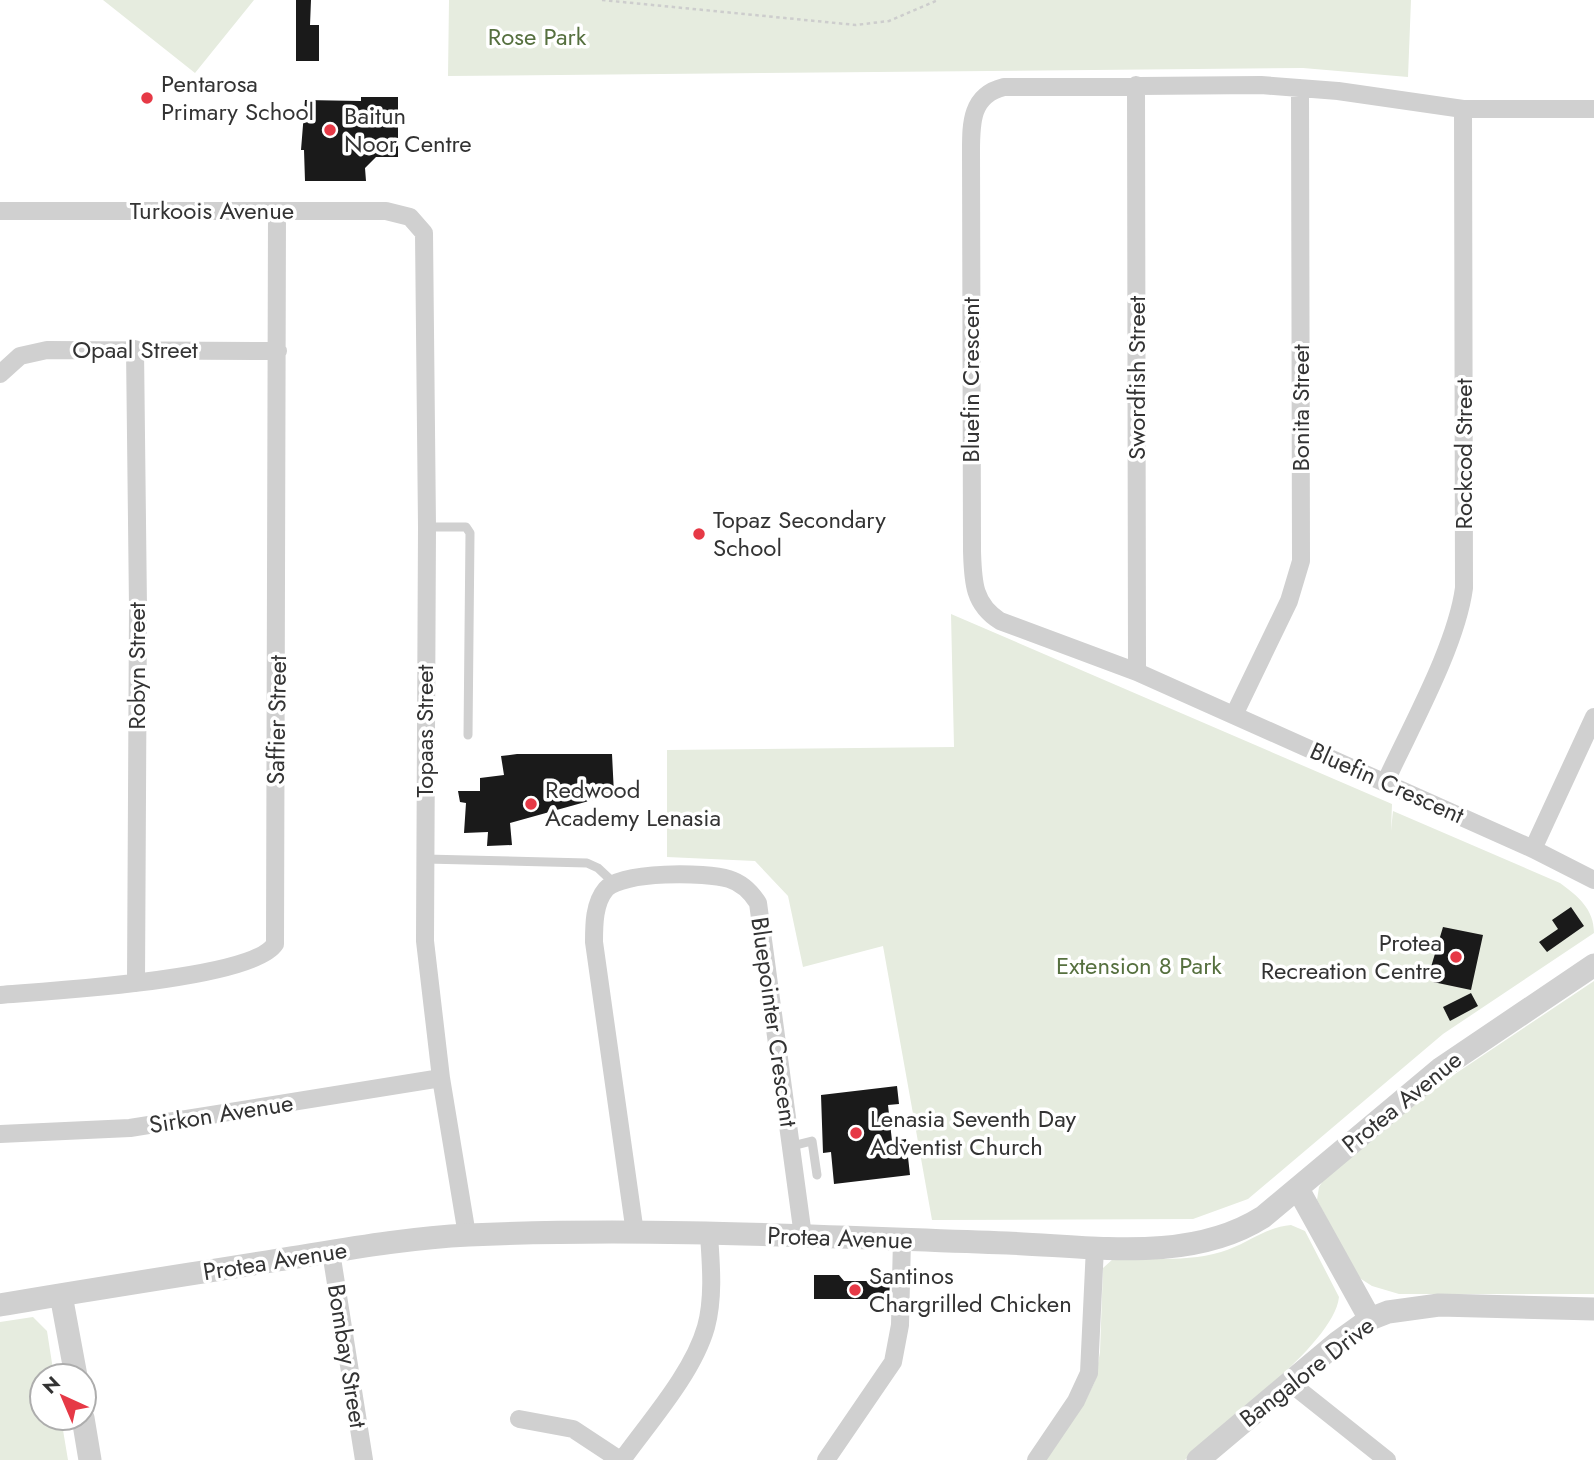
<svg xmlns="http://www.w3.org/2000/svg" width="1594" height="1460" viewBox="0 0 1594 1460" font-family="Jost,sans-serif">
<rect width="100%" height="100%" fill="#fff"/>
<path fill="#e6ecdf" d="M 103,0 L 254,0 L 195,73 Z
M 449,0 L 1411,0 L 1408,77 L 1303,68 L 448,76 Z
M 951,614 L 1392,804 L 1391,831 L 1393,811 L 1560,883 C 1578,896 1594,909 1594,933 L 1443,1034 L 1248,1199 L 1193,1219 L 932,1220 L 883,946 L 803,967 L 788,896 L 755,861 L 667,857 L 667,750 L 954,747 Z
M 1594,981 L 1594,1294 L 1399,1294 L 1372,1286 L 1358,1277 L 1317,1200 L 1319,1187 L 1328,1173 L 1434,1088 Z
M 1291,1225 L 1305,1231 L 1339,1297 C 1334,1345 1221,1423 1185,1460 L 1045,1460 L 1086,1400 L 1095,1381 L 1100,1352 L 1103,1268 L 1113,1259 C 1147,1258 1188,1262 1221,1252 C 1246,1245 1265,1227 1291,1225 Z
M 33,1317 L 47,1331 L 54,1376 L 42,1376 L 42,1418 L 61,1418 L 68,1460 L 0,1460 L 0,1322 Z"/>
<path fill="#1a1a1a" d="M 296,0 L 311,0 L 310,25 L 319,25 L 319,61 L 296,61 Z
M 361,97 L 398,97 L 398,157 L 376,157 L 365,168 L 366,181 L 305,181 L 304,150 L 301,150 L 305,100 L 361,101 Z
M 517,754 L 612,754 L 614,794 L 510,823 L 512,845 L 487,846 L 488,832 L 464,833 L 466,803 L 460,802 L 458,791 L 480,791 L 480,778 L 504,775 L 501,756 Z
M 1571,907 L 1584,926 L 1547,952 L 1539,942 L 1558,929 L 1552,920 Z
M 1443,927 L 1483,935 L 1471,990 L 1433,982 L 1434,978 L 1428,977 Z
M 1471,993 L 1478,1006 L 1450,1021 L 1443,1007 Z
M 897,1086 L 899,1104 L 888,1105 L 892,1141 L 906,1139 L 910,1175 L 834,1184 L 831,1152 L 823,1153 L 821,1095 Z
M 814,1275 L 839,1275 L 844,1281 L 890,1281 L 889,1299 L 814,1299 Z"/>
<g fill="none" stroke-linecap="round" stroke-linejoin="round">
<path stroke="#cdcdcd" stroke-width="2.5" stroke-dasharray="3.5 3.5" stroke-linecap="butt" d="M 602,0 L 856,25 L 889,21 L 938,0"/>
<path stroke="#d0d0d0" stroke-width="9" d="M 427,527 L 466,527 L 470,533 L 468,735
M 425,859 L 587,863 L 598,868 L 614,883
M 792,1146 L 812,1141 L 817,1175"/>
<path stroke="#d0d0d0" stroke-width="18" d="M 1136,85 L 1137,672
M 1594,109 L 1463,109 L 1338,91 L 1261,85 L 1004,87 C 971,95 971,123 971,151 L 972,551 C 973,581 973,604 1000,621 L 1137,672 L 1533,849 L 1594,880
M 0,211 L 386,211 L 410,217 L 424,233 L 427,527 L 425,941 L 441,1078 L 467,1235
M 135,349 L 138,608 L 136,983
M 0,374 L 20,356 L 47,350 L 278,351
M 1234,715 L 1289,601 L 1301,561 L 1300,88
M 1385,783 C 1410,728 1456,647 1464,588 L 1463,109
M 1533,849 L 1594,717
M 0,995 C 49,991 252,980 275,944 L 277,212
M 0,1134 L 130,1128 L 441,1078
M 635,1233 L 594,942 C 594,925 594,903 606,889 C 622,871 706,872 729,879 C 742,883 751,892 758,903 L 803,1236
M 331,1252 L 364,1460
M 1289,1382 L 1387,1460
M 519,1419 L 573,1429 L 620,1460
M 622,1460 C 650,1421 693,1373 706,1327 C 714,1298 711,1264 709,1235
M 826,1460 L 893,1362 L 900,1325 L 902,1239
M 1036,1460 L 1076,1401 L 1089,1373 L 1095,1247"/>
<path stroke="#d0d0d0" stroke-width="23" d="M 1298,1189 L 1370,1319
M 61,1295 L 76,1376
M 0,1305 C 93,1289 185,1275 278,1260 C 341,1250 405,1238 469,1235 C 647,1227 828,1237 1007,1243 C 1090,1246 1189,1264 1263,1217 L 1440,1069 L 1594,965
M 83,1418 L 90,1460
M 1198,1460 L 1338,1342 L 1370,1319 L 1388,1312 L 1439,1305 L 1594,1309"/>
</g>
<g fill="#e63946" stroke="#fff" stroke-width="2.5">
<circle cx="147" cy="98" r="7"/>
<circle cx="330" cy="130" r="7"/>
<circle cx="699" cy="534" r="7"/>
<circle cx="531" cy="804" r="7"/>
<circle cx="1456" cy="957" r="7"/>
<circle cx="856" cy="1133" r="7"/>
<circle cx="855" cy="1290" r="7"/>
</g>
<g text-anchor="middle" stroke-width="7" stroke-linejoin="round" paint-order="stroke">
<g font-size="24" fill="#56703f" stroke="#fff">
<text x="537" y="45">Rose Park</text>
<text x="1139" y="974">Extension 8 Park</text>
</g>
<g font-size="24" fill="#333" stroke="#fff" text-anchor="start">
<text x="161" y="92">Pentarosa<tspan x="161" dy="28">Primary School</tspan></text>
<text x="344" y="124">Baitun<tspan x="344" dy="28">Noor Centre</tspan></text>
<text x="713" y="528">Topaz Secondary<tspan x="713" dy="28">School</tspan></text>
<text x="545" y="798">Redwood<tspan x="545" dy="28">Academy Lenasia</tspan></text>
<text x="1442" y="951" text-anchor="end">Protea<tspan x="1442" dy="28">Recreation Centre</tspan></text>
<text x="870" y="1127">Lenasia Seventh Day<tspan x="870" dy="28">Adventist Church</tspan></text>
<text x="869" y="1284">Santinos<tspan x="869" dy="28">Chargrilled Chicken</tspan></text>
</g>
<g font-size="24" fill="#333" stroke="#fff">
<text x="212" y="219">Turkoois Avenue</text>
<text x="135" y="358">Opaal Street</text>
<text transform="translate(1137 378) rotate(-90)" y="8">Swordfish Street</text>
<text transform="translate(971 380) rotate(-90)" y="8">Bluefin Crescent</text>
<text transform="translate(1301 408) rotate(-90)" y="8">Bonita Street</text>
<text transform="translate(1464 454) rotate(-90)" y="8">Rockcod Street</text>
<text transform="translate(137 666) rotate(-90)" y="8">Robyn Street</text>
<text transform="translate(277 720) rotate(-89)" y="8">Saffier Street</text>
<text transform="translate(425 731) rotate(-90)" y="8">Topaas Street</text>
<text transform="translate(1387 783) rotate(24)" y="8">Bluefin Crescent</text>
<text transform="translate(774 1022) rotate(82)" y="8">Bluepointer Crescent</text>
<text transform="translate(1402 1102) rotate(-39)" y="8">Protea Avenue</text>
<text transform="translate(221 1114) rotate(-9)" y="8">Sirkon Avenue</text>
<text transform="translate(840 1238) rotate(2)" y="8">Protea Avenue</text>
<text transform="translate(275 1261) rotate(-9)" y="8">Protea Avenue</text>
<text transform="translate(347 1356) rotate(81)" y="8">Bombay Street</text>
<text transform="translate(1307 1372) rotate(-38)" y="8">Bangalore Drive</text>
</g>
</g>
<g transform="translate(63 1397) rotate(316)"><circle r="33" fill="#ffffff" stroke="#adadad" stroke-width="2"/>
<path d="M0-5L12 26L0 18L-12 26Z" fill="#e63946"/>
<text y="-10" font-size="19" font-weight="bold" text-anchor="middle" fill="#333333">N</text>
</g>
</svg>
